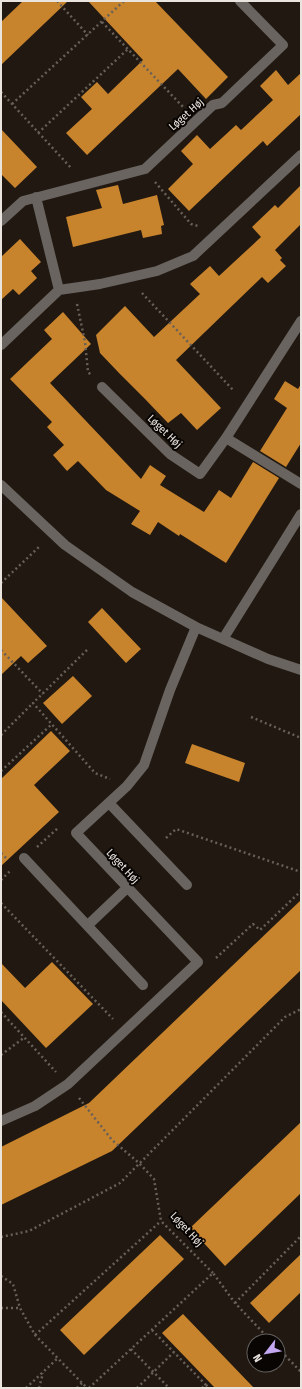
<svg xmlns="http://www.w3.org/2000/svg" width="302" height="1389" viewBox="0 0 302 1389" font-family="'Fira Sans Condensed',sans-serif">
<rect width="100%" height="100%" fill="#211911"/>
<path fill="#c8832d" d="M 23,1 L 68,1 L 1,65 L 1,22 Z
M 88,1 L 155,1 L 228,77 L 206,99 L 178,69 L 87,155 L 66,133 L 92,109 L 81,97 L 97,82 L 108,94 L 143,60 Z
M 276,70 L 288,85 L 301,73 L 301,114 L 267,146 L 263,141 L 189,211 L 168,189 L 193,164 L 181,151 L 197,135 L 210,149 L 236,125 L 241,130 L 273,100 L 260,86 Z
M 1,129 L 37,167 L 15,188 L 1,174 Z
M 118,185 L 123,204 L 157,195 L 164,225 L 161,226 L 162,234 L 143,238 L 141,230 L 73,247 L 66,217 L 102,208 L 96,190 Z
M 301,185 L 301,224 L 275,250 L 282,258 L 280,260 L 286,266 L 268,283 L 262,277 L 176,360 L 221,408 L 197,430 L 181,413 L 168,423 L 145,399 L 119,373 L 100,353 L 96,335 L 125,306 L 154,337 L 200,294 L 190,284 L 210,266 L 219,276 L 261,237 L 252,227 L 275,205 L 278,208 Z
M 20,239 L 41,262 L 31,271 L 37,278 L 19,295 L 13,289 L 1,300 L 1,257 Z
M 63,312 L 91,344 L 50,383 L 141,479 L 150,465 L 166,476 L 160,485 L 204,512 L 219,490 L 231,498 L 253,462 L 279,478 L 226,563 L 180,534 L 179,536 L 158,522 L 150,535 L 131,524 L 140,511 L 106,490 L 78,461 L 67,471 L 53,455 L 64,445 L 47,427 L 52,422 L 10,379 L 52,339 L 44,330 Z
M 285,381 L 298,389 L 301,384 L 301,443 L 286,467 L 260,451 L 287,408 L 274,399 Z
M 1,597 L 47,646 L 28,663 L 21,656 L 1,675 Z
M 102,608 L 141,649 L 126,663 L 88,622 Z
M 73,676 L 92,696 L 62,724 L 43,703 Z
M 51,731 L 70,751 L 34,785 L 59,812 L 1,866 L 1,779 Z
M 192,744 L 245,763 L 239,782 L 185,763 Z
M 301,900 L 301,970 L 112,1151 L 1,1205 L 1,1147 L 89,1103 Z
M 52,962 L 93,1004 L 46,1048 L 1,1000 L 1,963 L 25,988 Z
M 301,1122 L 301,1193 L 225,1266 L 190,1228 Z
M 160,1235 L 184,1259 L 84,1355 L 60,1330 Z
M 301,1254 L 301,1292 L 269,1323 L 250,1303 Z
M 183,1314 L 254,1388 L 215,1388 L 162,1333 Z"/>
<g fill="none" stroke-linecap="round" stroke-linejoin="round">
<path stroke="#676059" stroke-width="2.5" stroke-dasharray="2 3" stroke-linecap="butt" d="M 57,1 L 88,35
M 102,22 L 185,109
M 1,92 L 72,169
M 12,104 L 124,1
M 38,133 L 128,49
M 155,182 L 191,224 L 198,226
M 142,293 L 234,391
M 77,304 L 85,342 L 88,372 L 91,375
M 1,583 L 40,546
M 1,650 L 43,694
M 87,650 L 33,703 L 95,773 L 110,779
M 251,717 L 301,738
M 1,735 L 33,703
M 1,771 L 52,724
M 166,838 L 176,829 L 301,872
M 37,847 L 58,828
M 1,853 L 6,858
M 1,880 L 11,870
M 1,903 L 113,1019
M 216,958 L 253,924 L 260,930 L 301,891
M 1,1012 L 56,1072
M 1,1055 L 25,1037
M 79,1098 L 112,1140 L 139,1163 L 154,1179 L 161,1221 L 213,1273
M 1,1237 L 29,1231 L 120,1183 L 285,1017 L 301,1009
M 1,1276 L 13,1284 L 20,1308 L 35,1335 L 87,1388
M 235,1303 L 301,1236
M 1,1308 L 20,1308
M 152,1330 L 206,1385
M 35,1335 L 161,1221
M 278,1348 L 301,1372
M 131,1349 L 169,1388
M 26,1388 L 58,1358
M 39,1388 L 43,1373
M 77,1388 L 82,1383
M 89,1388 L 213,1273 L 235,1303 L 271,1341
M 137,1388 L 174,1352
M 202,1388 L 206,1385 L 209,1388"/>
<path stroke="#696460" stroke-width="10" d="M 36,197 L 59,290
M 1,221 L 23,201 L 145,169 L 213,105 L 222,103 L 283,45 L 240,1
M 1,345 L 59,290 L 100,284 L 157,271 L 193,256 L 301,155
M 102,387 L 170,454 L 200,474 L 226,438 L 301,321
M 226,438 L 301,484
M 1,485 L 65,545 L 132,592 L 196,627 L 268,659 L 301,670
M 223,639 L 301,514
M 109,803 L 187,885
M 24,858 L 143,985
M 88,925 L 127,888
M 1,1121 L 35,1106 L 68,1084 L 198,962 L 76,833 L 127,786 L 144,765 L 170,690 L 196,627"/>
</g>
<g text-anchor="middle" stroke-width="4" stroke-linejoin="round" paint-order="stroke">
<g font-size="11" fill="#eae4df" stroke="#080503">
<text transform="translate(186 114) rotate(-42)" y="4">Løget Høj</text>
<text transform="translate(165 431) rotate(44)" y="4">Løget Høj</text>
<text transform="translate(123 866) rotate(47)" y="4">Løget Høj</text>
<text transform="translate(187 1229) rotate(47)" y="4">Løget Høj</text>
</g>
</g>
<rect width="302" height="1389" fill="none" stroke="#eae4df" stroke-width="4"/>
<g transform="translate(266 1353) rotate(239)"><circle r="19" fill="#080503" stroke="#625e5b"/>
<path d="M0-3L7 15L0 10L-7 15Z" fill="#c4a7f1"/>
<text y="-6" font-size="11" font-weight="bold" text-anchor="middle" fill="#eae4df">N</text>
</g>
</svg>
